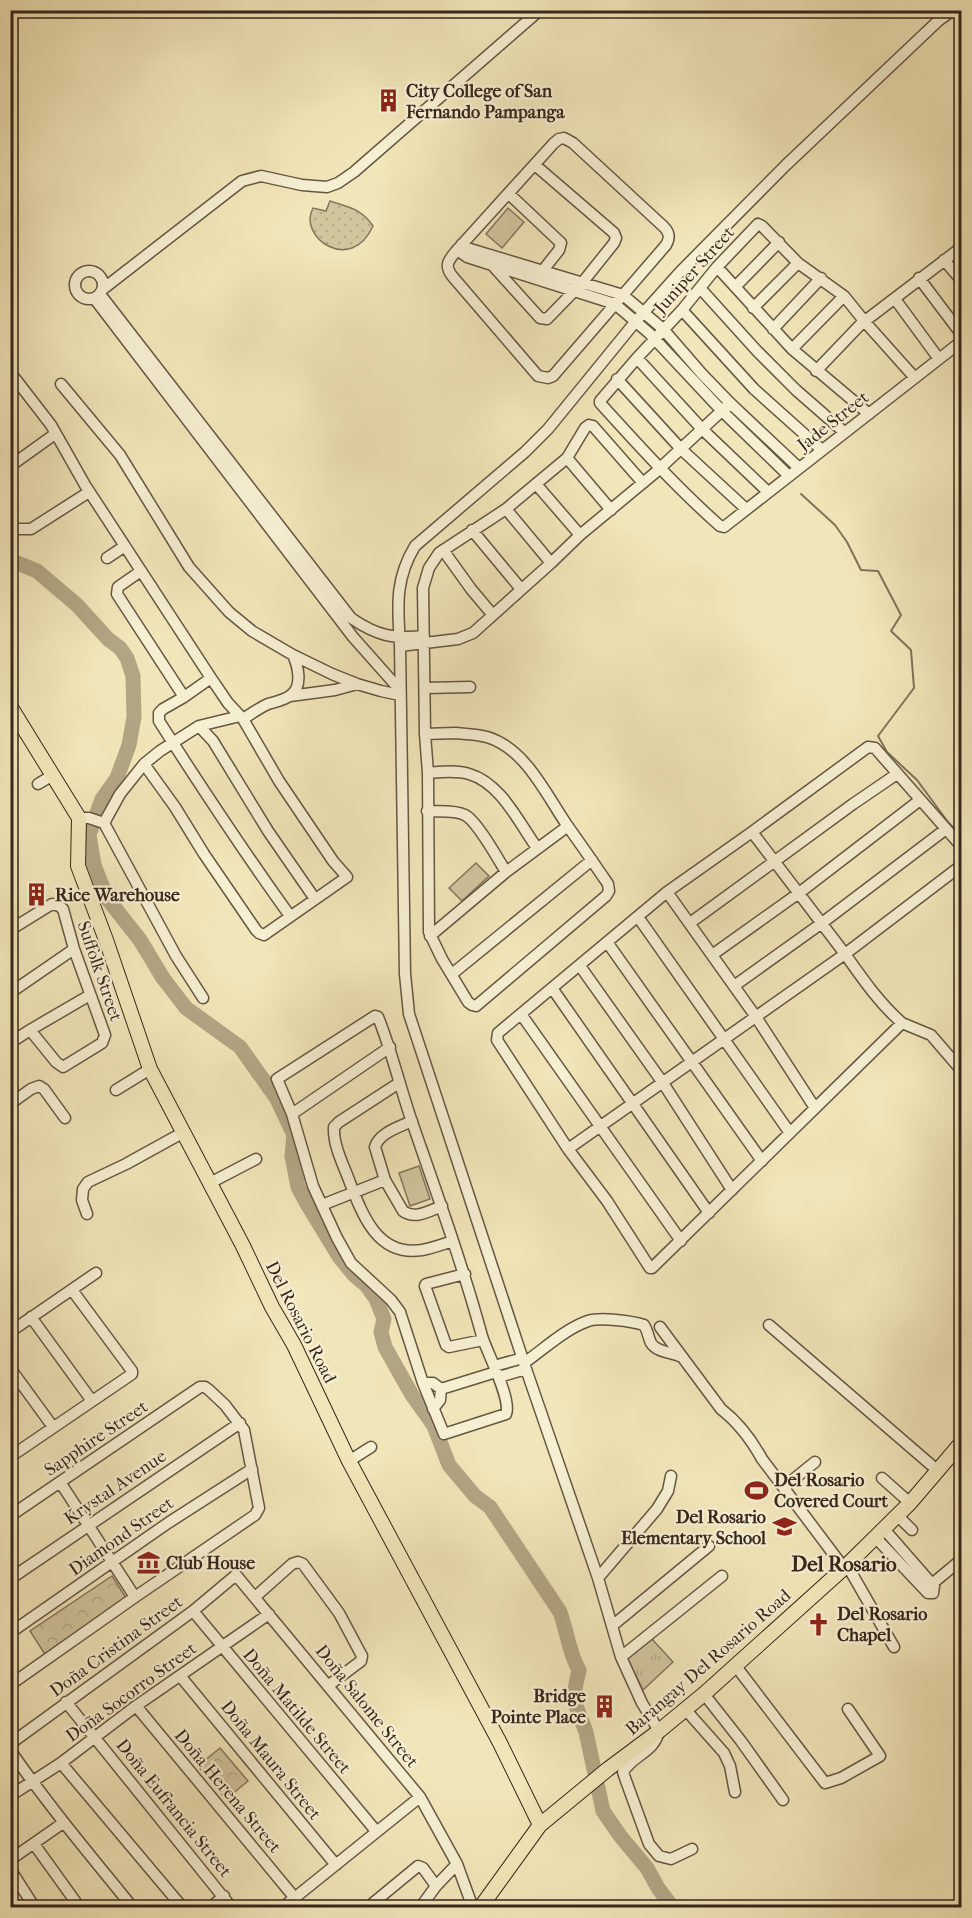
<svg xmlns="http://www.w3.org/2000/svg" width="972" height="1918" viewBox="0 0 972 1918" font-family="'IM FELL French Canon',serif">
<defs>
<pattern id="grass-tufts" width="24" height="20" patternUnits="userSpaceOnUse" patternTransform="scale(1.5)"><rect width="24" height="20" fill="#d1c59e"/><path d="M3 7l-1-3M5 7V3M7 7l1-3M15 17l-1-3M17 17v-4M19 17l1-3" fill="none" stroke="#b4a988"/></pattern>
<pattern id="forest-crowns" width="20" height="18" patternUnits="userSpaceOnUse" patternTransform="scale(1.5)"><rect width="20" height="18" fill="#d1c59e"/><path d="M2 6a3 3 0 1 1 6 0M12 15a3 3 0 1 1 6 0" fill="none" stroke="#b4a988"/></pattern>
<pattern id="garden-dots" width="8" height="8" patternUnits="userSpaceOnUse" patternTransform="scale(1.5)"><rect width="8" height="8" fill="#d1c59e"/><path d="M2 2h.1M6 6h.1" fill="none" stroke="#b4a988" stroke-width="1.8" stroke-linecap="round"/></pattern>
</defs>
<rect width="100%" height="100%" fill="#f1e6b9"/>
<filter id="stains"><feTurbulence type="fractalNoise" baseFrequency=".00333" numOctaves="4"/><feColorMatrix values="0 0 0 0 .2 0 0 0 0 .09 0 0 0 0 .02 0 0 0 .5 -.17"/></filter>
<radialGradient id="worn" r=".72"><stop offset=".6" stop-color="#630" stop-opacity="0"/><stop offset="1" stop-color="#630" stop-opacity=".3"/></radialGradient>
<path fill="url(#grass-tufts)" stroke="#84765e" stroke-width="1.5" d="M 651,1638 L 673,1662 L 643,1690 L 627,1658 Z"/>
<path fill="url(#forest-crowns)" stroke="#84765e" stroke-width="1.5" d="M 112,1576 L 128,1601 L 46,1656 L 30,1631 Z
M 220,1748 L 248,1781 L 226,1799 L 198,1766 Z"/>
<path fill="url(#garden-dots)" stroke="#84765e" stroke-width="1.5" d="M 330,201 C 348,207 361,208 373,226 C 351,275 297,237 313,208 L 326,211 Z"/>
<path fill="#d1c59e" stroke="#84765e" stroke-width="1.5" d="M 508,208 L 524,222 L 502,248 L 486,234 Z
M 476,863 L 489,876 L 462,901 L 449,888 Z
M 419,1166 L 430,1199 L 410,1206 L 399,1173 Z"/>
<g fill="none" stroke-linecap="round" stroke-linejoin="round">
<path stroke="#81725b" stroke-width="2" d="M 685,362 L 698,378
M 741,422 L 759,438
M 801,494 L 835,525 L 847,542 L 861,570 L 878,571 L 901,615 L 891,631 L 911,650 L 914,688 L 878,736 L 887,752 L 917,780 L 948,822 L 962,837"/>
<path stroke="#b2a584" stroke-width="15" d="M 10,560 L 37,571 L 77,605 L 108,639 L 120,648 L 127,658 L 133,676 L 134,717 L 129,745 L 117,778 L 102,799 L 89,835 L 94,865 L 107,898 L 140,940 L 163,978 L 186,1008 L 240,1047 L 277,1099 L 294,1135 L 292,1156 L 298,1187 L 306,1202 L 340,1258 L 354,1275 L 366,1285 L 376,1299 L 384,1319 L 381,1332 L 385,1347 L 412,1395 L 434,1426 L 449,1465 L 475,1496 L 490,1507 L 560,1612 C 567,1631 569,1653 579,1670 L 573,1698 L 586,1732 L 603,1811 L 621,1837 L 647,1868 L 658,1888 L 673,1908"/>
<defs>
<path id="minor" d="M 564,138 L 573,143 L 664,227 C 670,233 670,238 666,245 L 553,376 L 548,378 L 538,376 L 453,277 C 443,265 449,260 457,250 L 554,143 L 559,139 Z
M 509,194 L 561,243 L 559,250 L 540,274
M 462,244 L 470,249 L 623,295 L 663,329 L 702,374 L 730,403 L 799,468
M 457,250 L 467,257 L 615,304 L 649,333 L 722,411 L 789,476
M 944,260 L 962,281
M 493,266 L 540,318 L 547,319 L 582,283 L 614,243 L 616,238 L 614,233 L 535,165
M 717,267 L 792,349 L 869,414
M75 285a14 14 0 1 1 28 0a14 14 0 1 1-28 0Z
M 919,278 L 962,335
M 735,287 L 779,242
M 700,288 L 757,351 L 796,390 L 844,432
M 103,289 L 242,181 L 261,176 L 302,185 L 327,187 L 338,183 L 354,172 L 540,10
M 94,298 L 353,637 L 400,690
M 103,298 L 351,618 C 377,636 393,639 424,636
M 895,299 L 939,359
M 753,308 L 798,263
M 682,310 L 754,389 L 822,450
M 773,329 L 821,278
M 792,349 L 844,296
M 637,358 L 702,429 L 768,492
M 816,371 L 861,324 L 962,247
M 10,372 L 51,425 L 85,485 L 211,678 L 228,703 L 243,719 L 279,781 L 333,861 L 347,877 L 264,935 L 259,933 L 256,930 L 204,854 L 175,807 L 144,764 L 160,751 L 199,726 L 240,716
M 915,378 L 865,322 L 844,296 L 798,263 L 762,226 L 758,224 L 717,267 L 682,310 L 637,358 L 600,401 L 600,403 C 639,446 677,488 720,526 L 724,527 L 962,341
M 617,379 L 681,449 L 746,509
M 61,384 L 120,455 L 189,567 L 229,612 L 252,631 L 293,655
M 567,458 L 611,510
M 16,462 L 55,434
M 659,469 L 727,406
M 536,484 L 580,535
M 506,509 L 551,563
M 18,529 L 31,529 L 89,492
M 472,530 L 521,589
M 443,550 L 471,589 L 492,614
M 107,558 L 125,546
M 141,571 L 118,587 L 117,594 L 184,697
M 400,646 L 458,639 L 473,633 L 551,563 L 580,535 L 656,472
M 211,678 L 184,697 L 163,709 L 159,713 L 159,721 C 201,787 244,852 290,916
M 425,688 L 470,687
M 290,696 L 335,690 L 357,684 L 381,691 L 400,695
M 243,719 C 251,714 259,708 268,704 C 275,702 285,700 291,695 C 303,686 298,666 293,655 L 332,674 L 357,684
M 199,726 L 213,741 L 268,831 L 315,899
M 455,733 C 465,734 477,734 487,737 C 527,749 547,797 569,828 C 582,846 595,865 608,884 L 609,891 L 606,896 L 476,1006 L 472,1005 L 468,1002 L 442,959 L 429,932 L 428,773 L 425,734 Z
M 425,734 L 423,588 L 429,568 L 439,553 L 506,509 L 567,458 L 585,428 L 589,425 L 593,426 L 643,483
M 428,773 C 441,772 456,770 469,774 C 501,783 519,823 537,848
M 38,784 L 53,775
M 427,811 C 438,812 455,810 465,815 C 477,821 498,859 506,872
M 79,818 L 89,818 L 104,823 L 176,956 L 203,998
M 104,823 L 120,794 L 144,764
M 752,832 L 868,747 L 875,748 L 962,847
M 638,917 L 790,1133
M 690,923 L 853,804 L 897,774
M 10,930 L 52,904 L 59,906 L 63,909 L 74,949 L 105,1035 L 102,1043 L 63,1067 L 56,1062 L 30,1030
M 430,936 L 506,872 L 568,826
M 607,942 L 762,1161
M 712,955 L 799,893 L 920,800
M 580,966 L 663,1083 L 732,1190
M 452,974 L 592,860
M 734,986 L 822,923 L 946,829
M 552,988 L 709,1213
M 10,993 L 74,949
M 521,1014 L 681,1241
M 375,1016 L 378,1017 C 392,1052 400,1087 412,1122 C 437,1194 462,1263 482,1336 C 487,1353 512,1399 506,1414 L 444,1434 L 423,1383 L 400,1312 L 391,1300 L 351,1263 L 337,1238 L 313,1186 L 292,1114 L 277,1079 Z
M 902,1023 C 879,1003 862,978 845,954 L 962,865
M 10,1043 L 30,1030 L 90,995
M 399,1083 L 339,1122 L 334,1127 C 333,1145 343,1164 349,1180 C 362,1214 377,1257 422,1250 C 433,1248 443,1244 453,1241
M 116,1090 L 150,1069
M 10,1104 L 31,1089 L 39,1086 L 44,1089 L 65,1118
M 815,1108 L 756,1017 L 667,892 L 498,1033 L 497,1040 L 568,1149 L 607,1201 L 650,1268 L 652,1268 L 902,1023 L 931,1035 L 962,1071
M 292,1114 L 390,1047
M 412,1121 C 399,1127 379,1133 375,1147 L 385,1180 L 403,1211 C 415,1220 429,1211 442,1206
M 568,1149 L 845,954 L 752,832 L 667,892
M 210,1183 L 256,1159
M 322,1205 L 385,1180
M 87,1214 L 82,1200 L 83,1189 L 88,1182 L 126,1164 L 184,1132
M 465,1274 L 426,1284 L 425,1286 L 446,1345 L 449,1347 L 483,1340
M 31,1317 L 92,1401
M 769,1325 L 937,1470
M 660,1327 L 721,1409 C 739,1423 751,1439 762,1459 L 844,1568
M 10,1332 L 96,1273
M 524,1363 C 544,1349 565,1329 588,1321 C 601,1317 631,1321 644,1325 C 648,1331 648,1337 651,1343 C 657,1353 673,1352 682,1357
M 494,1366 L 523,1358
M 10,1368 L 53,1427
M 499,1377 L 526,1369
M 423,1383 L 433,1383 L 441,1389 L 440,1400 L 433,1409
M 441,1389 L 496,1372
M 10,1457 L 132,1374 L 132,1371 L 72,1290
M 349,1461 L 371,1447
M 882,1478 L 910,1503
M 60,1482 L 135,1597
M 784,1487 L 815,1462
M 897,1515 L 912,1530
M 10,1516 L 200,1387 L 205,1387 L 209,1390 L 225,1405 L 244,1430 L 259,1508 L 255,1515 L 135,1597 L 10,1685
M 884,1529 L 932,1584 L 962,1559
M 875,1537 L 928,1593 L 933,1593 L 934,1586 L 932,1584
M 847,1565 L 894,1647
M 598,1578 L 657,1509 L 668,1491 L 671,1476
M 10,1579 L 240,1423
M 255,1597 L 292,1564 L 298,1562 L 303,1564 L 339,1613 L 362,1656 L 361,1661 L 329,1685
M 193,1611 L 376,1831
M 612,1626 L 709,1546
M 10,1633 L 168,1523 L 252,1469
M 621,1657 L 722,1576
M 735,1665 L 825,1783 L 841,1778 L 880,1756 L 848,1709
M 181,1677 L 336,1865
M 704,1694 L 741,1741 L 783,1800
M 66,1702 L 232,1908
M 136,1706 L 294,1897
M 685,1709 L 724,1753 L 730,1766 L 735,1792
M 10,1744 L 193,1611 L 236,1575 L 420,1797 L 457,1864 L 473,1908
M 10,1750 C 48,1805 91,1856 133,1908
M 61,1763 L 183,1908
M 10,1796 L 61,1763 L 136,1706 L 269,1614
M 34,1844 L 80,1908
M 692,1849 L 671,1859 L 659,1856 L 649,1844 L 625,1778 L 623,1772 C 634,1754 654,1753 659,1731 L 642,1703 L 621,1657 L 598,1578 L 526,1369 L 409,1014 L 405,974 L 400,646 C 398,608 394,581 415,546 L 525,452 L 548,429 L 636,321 L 680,272 L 786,165 L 938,21 L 953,10
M 10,1860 L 63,1823
M 10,1869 L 35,1908
M 210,1908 L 224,1896
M 282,1908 L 420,1797
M 367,1908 L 418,1866 L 423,1868 L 436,1886
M 420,1908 L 436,1886 L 457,1864"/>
<path id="major" d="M 10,706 L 79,818 L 78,866 L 106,940 L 150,1069 L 243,1246 L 272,1307 L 294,1345 L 349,1461 L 500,1743 L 540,1825
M 480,1908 L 540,1825 L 608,1769 L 659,1731 L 704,1694 L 844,1568 L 910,1503 L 962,1442"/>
</defs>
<use href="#minor" stroke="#665644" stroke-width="13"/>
<use href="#major" stroke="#37261d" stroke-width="16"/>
<use href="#minor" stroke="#f6efd2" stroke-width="10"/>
<use href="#major" stroke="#f1e6b9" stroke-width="14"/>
</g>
<defs>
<symbol id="building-bare" viewBox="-9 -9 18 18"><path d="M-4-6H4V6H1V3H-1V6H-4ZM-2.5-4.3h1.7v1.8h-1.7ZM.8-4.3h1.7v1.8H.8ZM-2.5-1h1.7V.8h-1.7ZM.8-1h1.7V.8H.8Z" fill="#8f2418" stroke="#f6efd2" stroke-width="2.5" paint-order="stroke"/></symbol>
<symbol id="stadium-bare" viewBox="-9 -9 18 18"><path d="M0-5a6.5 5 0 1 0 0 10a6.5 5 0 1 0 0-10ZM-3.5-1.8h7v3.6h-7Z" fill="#8f2418" stroke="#f6efd2" stroke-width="2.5" paint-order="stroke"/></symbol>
<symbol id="school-bare" viewBox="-9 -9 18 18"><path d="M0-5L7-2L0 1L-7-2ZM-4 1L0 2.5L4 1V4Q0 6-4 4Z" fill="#8f2418" stroke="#f6efd2" stroke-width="2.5" paint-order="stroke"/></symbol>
<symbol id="museum-bare" viewBox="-9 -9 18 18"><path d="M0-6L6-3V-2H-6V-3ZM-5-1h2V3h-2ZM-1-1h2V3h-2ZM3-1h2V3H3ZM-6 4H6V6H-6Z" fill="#8f2418" stroke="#f6efd2" stroke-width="2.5" paint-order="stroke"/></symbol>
<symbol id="church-bare" viewBox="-9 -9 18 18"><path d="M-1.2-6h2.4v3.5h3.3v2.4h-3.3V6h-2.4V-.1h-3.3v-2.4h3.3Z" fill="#8f2418" stroke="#f6efd2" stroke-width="2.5" paint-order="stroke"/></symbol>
</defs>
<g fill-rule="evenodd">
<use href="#building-bare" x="372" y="84" width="33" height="33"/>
<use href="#building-bare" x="20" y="878" width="33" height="33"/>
<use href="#stadium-bare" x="740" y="1474" width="33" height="33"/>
<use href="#school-bare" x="768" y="1510" width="33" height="33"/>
<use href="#museum-bare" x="132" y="1546" width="33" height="33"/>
<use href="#church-bare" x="802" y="1608" width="33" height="33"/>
<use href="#building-bare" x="588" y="1690" width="33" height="33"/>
</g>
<g text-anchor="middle" stroke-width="4.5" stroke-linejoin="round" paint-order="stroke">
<g font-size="18" font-weight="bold" fill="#37261d" stroke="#f6efd2" text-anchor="start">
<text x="406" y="97">City College of San<tspan x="406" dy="21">Fernando Pampanga</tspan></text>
<text x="55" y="901">Rice Warehouse</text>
<text x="774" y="1486">Del Rosario<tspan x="774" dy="21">Covered Court</tspan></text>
<text x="766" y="1523" text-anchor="end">Del Rosario<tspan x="766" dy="21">Elementary School</tspan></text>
<text x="166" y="1569">Club House</text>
<text x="837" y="1620">Del Rosario<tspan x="837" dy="21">Chapel</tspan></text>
<text x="586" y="1702" text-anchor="end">Bridge<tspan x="586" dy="21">Pointe Place</tspan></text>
</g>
<g font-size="18" fill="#37261d" stroke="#f6efd2">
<text transform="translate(694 270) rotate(-48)" y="6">Juniper Street</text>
<text transform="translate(833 421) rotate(-38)" y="6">Jade Street</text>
<text transform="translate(100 971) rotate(71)" y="6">Suffolk Street</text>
<text transform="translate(301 1322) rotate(63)" y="6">Del Rosario Road</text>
<text transform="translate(96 1438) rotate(-34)" y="6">Sapphire Street</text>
<text transform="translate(115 1487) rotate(-34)" y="6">Krystal Avenue</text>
<text transform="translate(121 1536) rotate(-35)" y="6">Diamond Street</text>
<text transform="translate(116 1646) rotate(-36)" y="6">Doña Cristina Street</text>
<text transform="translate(708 1662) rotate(-41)" y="6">Barangay Del Rosario Road</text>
<text transform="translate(131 1692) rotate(-36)" y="6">Doña Socorro Street</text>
<text transform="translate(367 1706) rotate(51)" y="6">Doña Salome Street</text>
<text transform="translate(297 1711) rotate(50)" y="6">Doña Matilde Street</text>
<text transform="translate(271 1760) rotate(51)" y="6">Doña Maura Street</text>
<text transform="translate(228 1791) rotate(50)" y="6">Doña Herena Street</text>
<text transform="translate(174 1808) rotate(51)" y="6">Doña Eufrancia Street</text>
</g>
<g font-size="21" font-weight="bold" fill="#37261d" stroke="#f6efd2">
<text x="844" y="1571">Del Rosario</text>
</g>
</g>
<rect width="972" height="1918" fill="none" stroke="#f1e6b9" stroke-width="36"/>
<rect x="12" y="12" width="948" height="1894" fill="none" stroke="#37261d" stroke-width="3"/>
<rect x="18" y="18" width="936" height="1882" fill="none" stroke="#37261d" stroke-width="1.5"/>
<rect width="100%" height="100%" filter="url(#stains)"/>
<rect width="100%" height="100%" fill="url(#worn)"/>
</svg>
